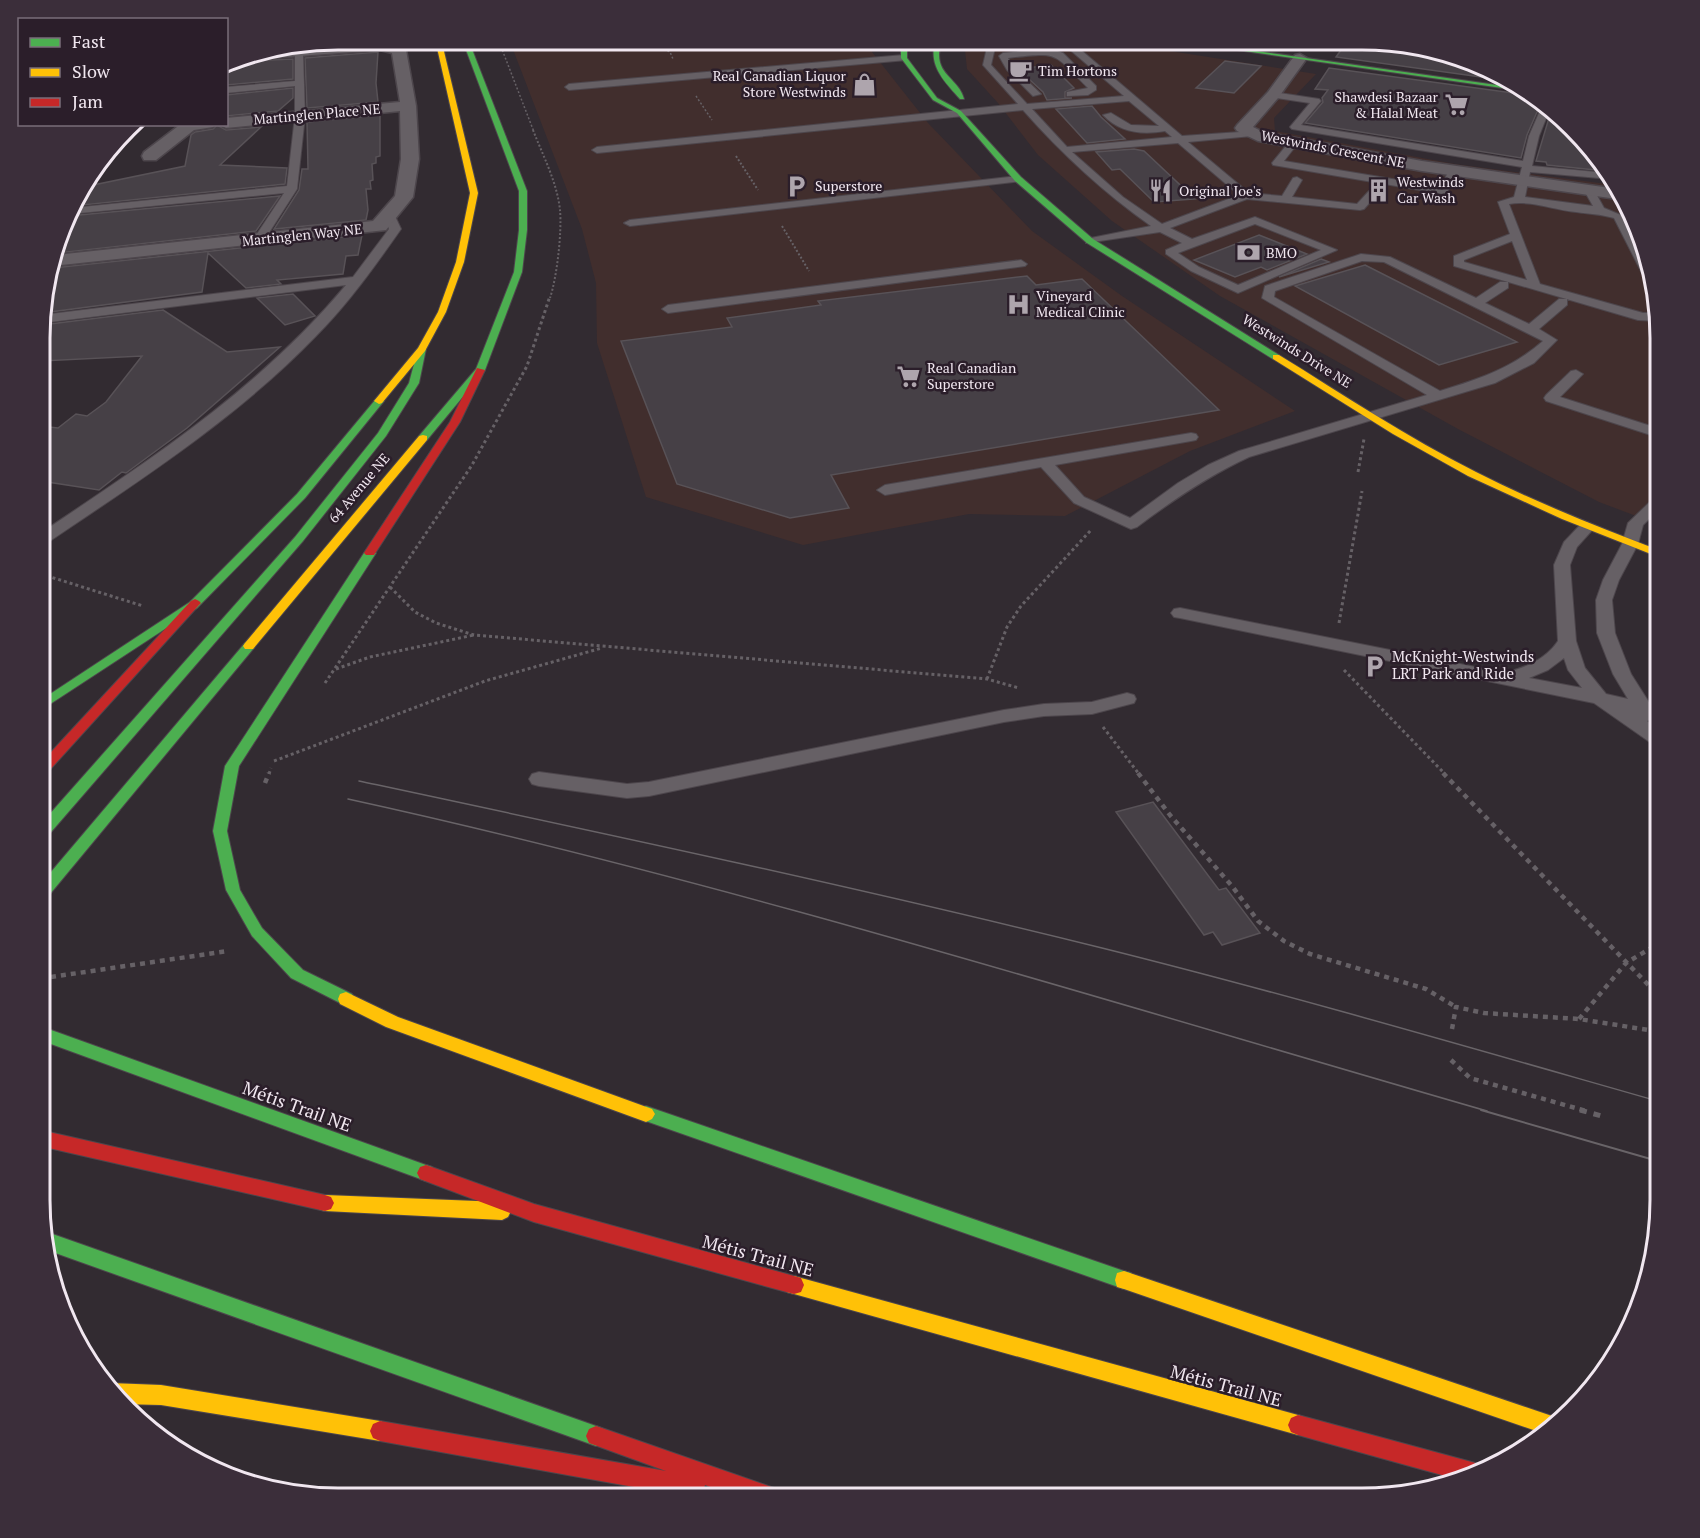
<svg xmlns="http://www.w3.org/2000/svg" width="1700" height="1538" viewBox="0 0 1700 1538" font-family="'PT Serif',serif">
<rect width="100%" height="100%" fill="#322b31"/>
<path fill="#412e2d" d="M 509,39 L 880,39 L 872,52 L 928,123 L 1032,231 L 1122,296 L 1295,411 L 1190,451 L 1065,516 L 969,514 L 803,545 L 646,497 L 597,343 L 596,283 L 582,229 Z
M 971,39 L 1071,39 L 1093,43 L 1119,43 L 1316,74 L 1274,118 L 1275,131 L 1455,164 L 1614,185 L 1619,192 L 1619,209 L 1647,258 L 1660,317 L 1660,525 L 1599,502 L 1458,429 L 1220,296 L 1112,221 L 1038,155 L 998,103 L 967,69 L 965,50 Z"/>
<path fill="#464046" stroke="#585257" stroke-width="1.5" d="M 1346,43 L 1386,43 L 1392,47 L 1428,52 L 1495,70 L 1510,81 L 1336,57 Z
M 378,52 L 376,83 L 378,102 L 307,108 L 305,58 Z
M 293,59 L 293,79 L 226,85 L 228,62 Z
M 1225,61 L 1261,66 L 1234,93 L 1196,88 Z
M 1051,65 L 1074,88 L 1065,92 L 1065,98 L 1072,98 L 1047,100 L 1043,92 L 1018,69 Z
M 1329,68 L 1527,95 L 1546,109 L 1537,112 L 1527,135 L 1521,158 L 1305,123 L 1323,102 L 1322,98 L 1328,90 L 1315,89 Z
M 293,88 L 293,98 L 278,111 L 226,116 L 226,95 Z
M 1092,106 L 1101,117 L 1125,139 L 1087,143 L 1056,109 Z
M 380,115 L 380,156 L 376,157 L 376,163 L 372,164 L 373,180 L 370,181 L 371,189 L 366,189 L 368,210 L 366,220 L 274,229 L 299,190 L 302,169 L 308,169 L 307,122 Z
M 1557,117 L 1587,140 L 1606,171 L 1547,165 L 1546,162 L 1536,161 L 1549,118 Z
M 217,125 L 226,130 L 261,127 L 220,165 L 287,168 L 285,184 L 73,206 L 79,188 L 185,166 L 191,135 L 195,132 L 213,129 Z
M 1134,149 L 1144,151 L 1195,199 L 1154,202 L 1120,169 L 1112,170 L 1096,152 Z
M 280,196 L 256,231 L 58,253 L 69,216 Z
M 362,235 L 358,255 L 346,256 L 343,274 L 277,280 L 281,284 L 246,288 L 208,253 L 202,292 L 42,313 L 53,268 Z
M 1259,235 L 1307,254 L 1267,270 L 1261,267 L 1235,277 L 1194,260 Z
M 1321,259 L 1329,262 L 1279,277 Z
M 1365,265 L 1517,342 L 1439,365 L 1295,286 Z
M 1027,276 L 1036,285 L 1082,279 L 1219,410 L 831,475 L 849,508 L 790,518 L 677,484 L 621,341 L 732,327 L 727,318 L 821,305 L 818,301 Z
M 293,294 L 315,316 L 285,325 L 257,298 Z
M 163,310 L 227,352 L 280,347 L 187,428 L 126,473 L 122,472 L 99,490 L 41,481 L 41,426 L 58,428 L 76,414 L 87,416 L 106,402 L 142,356 L 41,361 L 42,325 Z
M 1153,802 L 1219,890 L 1226,888 L 1260,933 L 1222,945 L 1213,932 L 1204,935 L 1116,812 Z"/>
<g fill="none" stroke-linecap="round" stroke-linejoin="round">
<defs>
<path id="lane" d="M 814,39 L 823,39 L 813,48 L 770,46 L 766,44 L 770,42 L 811,43 Z
M 989,39 L 997,39 L 991,65 L 1027,104 L 1124,96 L 1069,49 L 1017,39 L 1040,39 L 1075,45 L 1182,136 L 1255,131 L 1257,133 L 1252,136 L 1188,142 L 1249,193 L 1282,196 L 1293,178 L 1297,177 L 1302,180 L 1292,197 L 1357,204 L 1369,191 L 1377,191 L 1378,193 L 1364,209 L 1360,210 L 1247,199 L 1170,228 L 1192,239 L 1255,217 L 1337,250 L 1238,293 L 1191,271 L 1166,254 L 1166,250 L 1182,243 L 1160,232 L 1086,243 L 1086,239 L 1151,226 C 1103,192 1062,154 1023,110 L 597,153 L 592,150 L 597,147 L 1018,104 L 983,65 ZM 1129,101 L 1159,126 L 1131,125 L 1111,113 L 1103,115 C 1120,133 1142,135 1165,131 L 1172,137 L 1067,147 L 1032,109 ZM 1178,143 L 1239,195 L 1162,224 L 1123,197 L 1072,152 ZM 1255,224 L 1321,250 L 1238,285 L 1199,267 L 1178,253 Z
M 1050,48 L 1063,53 L 1096,86 L 1096,90 L 1088,95 L 1067,96 L 1067,92 L 1088,88 C 1052,52 1060,52 1008,58 L 1013,67 L 1041,94 L 1033,96 L 1007,70 L 999,56 L 1003,53 Z
M 299,50 L 303,53 L 305,116 L 297,189 L 263,242 L 259,243 L 253,240 L 284,193 L 70,214 L 72,208 L 287,186 L 295,116 L 295,86 L 226,93 L 226,87 L 295,81 L 295,53 Z
M 904,55 L 907,56 L 907,60 L 569,90 L 565,87 L 569,84 Z
M 1273,92 L 1319,99 L 1321,101 L 1301,125 L 1523,161 L 1529,136 L 1539,113 L 1548,111 L 1555,116 L 1547,116 L 1539,136 L 1532,166 L 1607,173 L 1611,179 L 1530,172 L 1525,197 L 1593,206 L 1585,192 L 1590,189 L 1594,190 L 1604,208 L 1623,216 L 1647,260 L 1652,282 L 1645,279 L 1614,218 C 1600,214 1589,214 1576,212 C 1554,210 1531,200 1509,204 L 1540,284 L 1643,313 L 1659,313 L 1660,321 L 1638,320 L 1454,266 L 1454,256 L 1510,234 L 1498,202 L 1514,197 L 1522,167 L 1292,129 L 1290,127 L 1310,103 L 1270,97 L 1268,95 ZM 1512,241 L 1527,280 L 1464,262 L 1464,260 Z
M 1293,140 L 1298,143 L 1284,161 L 1440,187 L 1450,169 L 1459,171 L 1447,193 L 1443,194 L 1273,165 L 1272,163 L 1290,141 Z
M 1018,176 L 1023,179 L 1022,181 L 630,226 L 624,223 L 630,220 Z
M 389,211 L 394,214 L 401,229 C 375,266 348,304 316,336 C 237,418 140,480 47,543 L 41,545 L 41,533 C 152,458 259,389 346,285 L 42,323 L 42,315 L 353,277 L 389,229 L 384,214 Z
M 1361,254 L 1390,257 L 1476,298 L 1500,282 L 1508,282 L 1508,288 L 1485,303 L 1529,324 L 1559,299 L 1567,299 L 1567,305 L 1539,329 L 1557,340 L 1534,363 L 1495,383 L 1249,457 C 1208,476 1173,500 1137,527 L 1131,529 L 1074,503 L 1041,467 L 885,495 L 877,490 L 885,485 L 1191,433 L 1196,434 L 1198,437 L 1196,440 L 1191,441 L 1055,465 L 1084,497 L 1130,518 L 1178,483 L 1208,465 L 1239,451 L 1427,395 L 1262,298 L 1265,286 ZM 1362,261 L 1384,262 L 1543,341 C 1511,369 1479,379 1440,391 L 1274,297 L 1275,291 Z
M 1021,260 L 1027,264 L 1025,266 L 668,313 L 662,309 L 668,305 Z
M 1576,370 L 1583,374 L 1560,397 L 1660,429 L 1660,438 L 1546,401 L 1544,398 L 1546,395 L 1571,371 Z
M 1660,495 L 1660,508 L 1643,525 L 1638,544 L 1619,580 L 1612,600 L 1615,633 L 1631,674 L 1650,704 L 1661,707 L 1661,719 L 1655,718 L 1647,721 L 1661,731 L 1661,746 L 1654,745 L 1594,703 L 1180,618 L 1174,617 L 1171,613 L 1174,609 L 1180,608 L 1505,673 C 1526,667 1545,660 1558,641 L 1554,565 L 1564,542 L 1581,524 L 1587,522 L 1595,527 L 1577,547 L 1570,565 L 1576,641 L 1585,668 L 1606,694 L 1628,699 L 1613,674 L 1597,633 L 1596,600 L 1603,580 L 1622,544 L 1628,523 L 1655,497 ZM 1564,658 L 1568,670 L 1582,688 L 1529,678 L 1548,670 Z
M 1127,693 L 1134,695 L 1136,699 L 1134,703 L 1092,714 L 1044,716 L 1004,722 L 649,796 L 627,798 L 539,786 L 532,784 L 529,779 L 532,774 L 539,772 L 627,784 L 649,782 L 1004,710 L 1044,704 L 1092,702 Z"/>
<path id="street" d="M 380,42 L 404,47 L 406,50 L 416,106 L 419,159 L 413,197 L 386,230 L 52,266 L 56,255 L 373,221 L 395,196 L 401,159 L 400,111 L 226,128 L 219,124 L 226,124 L 226,118 L 400,102 L 392,53 L 380,50 L 230,61 C 258,45 344,45 380,42 Z
M 1300,54 L 1307,58 L 1278,98 L 1253,127 L 1263,132 L 1422,161 L 1617,189 L 1624,200 L 1422,171 L 1258,141 L 1237,131 L 1235,128 L 1237,125 L 1268,92 L 1295,55 Z
M 181,124 L 215,124 L 213,127 L 194,130 L 156,160 L 144,160 L 142,156 L 144,152 Z"/>
<path id="fast" d="M 462,39 L 468,39 L 527,191 L 527,230 L 522,272 L 485,370 L 427,440 L 419,440 L 419,436 L 476,369 L 514,272 L 519,230 L 519,191 Z
M 906,39 L 912,39 L 907,47 L 907,58 L 937,98 L 961,111 L 1021,177 L 1093,239 L 1279,355 L 1279,359 L 1273,359 L 1087,243 L 1015,181 L 957,113 L 933,100 L 901,58 L 901,47 Z
M 936,39 L 942,39 C 930,75 958,76 964,99 L 960,99 C 944,81 927,65 936,39 Z
M 1167,40 L 1179,40 L 1518,88 L 1523,91 Z
M 422,346 L 426,349 L 419,383 L 386,436 L 303,541 L 45,839 L 40,840 L 40,825 L 295,537 L 378,433 L 409,383 L 418,349 Z
M 376,399 L 384,401 L 305,498 L 197,608 L 41,710 L 41,700 L 190,602 L 297,494 Z
M 370,550 L 376,553 L 239,766 L 227,831 L 240,890 L 262,928 L 303,970 L 352,994 L 354,999 L 352,1004 L 346,1006 L 291,978 L 252,936 L 226,890 L 213,831 L 225,766 L 364,553 Z
M 249,642 L 255,646 L 253,649 L 45,900 L 40,902 L 40,885 L 245,643 Z
M 40,1026 L 426,1165 L 432,1167 L 435,1173 L 432,1179 L 426,1181 L 40,1040 Z
M 646,1106 L 1124,1271 L 1131,1273 L 1133,1280 L 1131,1287 L 1124,1289 L 640,1119 L 637,1114 L 640,1109 Z
M 44,1231 L 596,1426 L 603,1429 L 606,1436 L 603,1443 L 596,1446 L 47,1250 Z"/>
<path id="slow" d="M 435,39 L 441,39 L 478,193 L 464,262 L 446,312 L 425,351 L 382,403 L 379,404 L 374,401 L 418,348 L 438,312 L 456,262 L 470,193 Z
M 1273,355 L 1279,355 C 1344,395 1408,438 1476,472 C 1535,502 1598,527 1661,551 L 1661,558 L 1562,519 L 1468,476 L 1393,434 L 1273,359 Z
M 423,435 L 427,436 L 427,440 L 253,649 L 245,649 L 243,646 L 245,643 L 419,436 Z
M 346,992 L 398,1017 L 652,1109 L 655,1114 L 652,1119 L 646,1122 L 386,1027 L 340,1004 L 338,999 L 340,994 Z
M 325,1195 L 502,1202 L 508,1205 L 511,1211 L 508,1217 L 502,1220 L 325,1211 L 319,1209 L 316,1203 L 319,1197 Z
M 1124,1271 L 1555,1417 L 1563,1421 L 1545,1434 L 1124,1289 L 1117,1287 L 1115,1280 L 1117,1273 Z
M 794,1276 L 1298,1415 L 1305,1418 L 1308,1425 L 1305,1432 L 1298,1435 L 794,1294 L 787,1292 L 784,1285 L 787,1278 Z
M 110,1383 L 161,1385 L 380,1421 L 387,1424 L 390,1431 L 387,1438 L 380,1441 L 161,1405 L 121,1404 L 113,1398 L 105,1385 Z"/>
<path id="jam" d="M 477,368 L 485,370 L 460,422 L 374,555 L 366,555 L 364,553 L 450,422 Z
M 195,599 L 199,601 L 201,603 L 199,605 L 46,774 L 41,776 L 41,763 L 191,601 Z
M 40,1130 L 325,1195 L 331,1197 L 334,1203 L 331,1209 L 325,1211 L 40,1146 Z
M 426,1165 L 534,1204 L 794,1276 L 801,1278 L 804,1285 L 801,1292 L 794,1294 L 534,1222 L 420,1179 L 417,1173 L 420,1167 Z
M 1298,1415 L 1479,1464 L 1487,1470 L 1477,1476 L 1460,1480 L 1298,1435 L 1291,1432 L 1288,1425 L 1291,1418 Z
M 380,1421 L 666,1471 L 589,1443 L 586,1436 L 589,1429 L 596,1426 L 774,1488 L 782,1491 L 785,1499 L 743,1499 L 705,1485 L 702,1494 L 695,1498 L 380,1441 L 373,1438 L 370,1431 L 373,1424 Z"/>
</defs>
<use href="#lane" stroke="#4d464c" stroke-width="2"/>
<use href="#street" stroke="#4d464c" stroke-width="3"/>
<use href="#fast" stroke="#4d464c" stroke-width="2"/>
<use href="#slow" stroke="#4d464c" stroke-width="2"/>
<use href="#jam" stroke="#4d464c" stroke-width="2"/>
<path stroke="#666166" stroke-width="1.5" stroke-dasharray="2 2" stroke-linecap="butt" d="M 498,39 L 534,132
M 642,39 L 670,52 L 673,59
M 1112,39 L 1147,45
M 696,96 L 712,120"/>
<path stroke="#666166" stroke-width="2" stroke-dasharray="2 2" stroke-linecap="butt" d="M 533,130 C 543,156 557,182 560,210 C 562,232 557,277 550,298
M 736,156 L 758,190
M 782,226 L 809,271"/>
<path stroke="#666166" stroke-width="3" stroke-dasharray="3 3" stroke-linecap="butt" d="M 1358,472 L 1364,439
M 41,574 L 143,606
M 390,587 L 415,612 L 436,623 L 474,635 L 987,679 L 1019,688
M 1339,623 L 1362,491
M 336,669 L 370,657 L 474,635
M 1344,670 L 1445,774
M 987,679 L 1007,627 L 1021,606 L 1091,530
M 325,683 L 472,465 L 527,366 L 550,296
M 1103,727 L 1139,774
M 274,761 L 485,681 L 602,648
M 269,774 L 271,768"/>
<path stroke="#666166" stroke-width="4.5" stroke-dasharray="5 5" stroke-linecap="butt" d="M 1138,773 L 1170,815 L 1232,886 L 1258,921 L 1284,941 L 1310,954 L 1426,989 L 1456,1007
M 1443,773 L 1661,998
M 265,783 L 269,773
M 51,977 L 228,951
M 1579,1019 L 1626,963 L 1661,942
M 1452,1029 L 1456,1007 L 1484,1013 L 1579,1019 L 1661,1032
M 1451,1060 L 1470,1078 L 1586,1111"/>
<path stroke="#666166" stroke-width="5" stroke-dasharray="7 7" stroke-linecap="butt" d="M 1580,1110 L 1605,1117"/>
<use href="#lane" fill="#666065" fill-rule="evenodd"/>
<use href="#street" fill="#666065" fill-rule="evenodd"/>
<use href="#fast" fill="#4caf50" fill-rule="evenodd"/>
<use href="#slow" fill="#ffc107" fill-rule="evenodd"/>
<use href="#jam" fill="#c62828" fill-rule="evenodd"/>
<path stroke="#696468" stroke-width="1.5" d="M 359,781 C 607,834 856,887 1102,948 C 1290,995 1475,1049 1661,1102
M 348,799 C 732,883 1109,1002 1487,1111"/>
<path stroke="#696468" stroke-width="2" d="M 1481,1110 L 1661,1162"/>
</g>
<defs>
<symbol id="cafe-bare" viewBox="-9 -9 18 18"><path d="M-5.5-4.5H6V0H3Q3 3.5 0 3.5H-2.5Q-5.5 3.5-5.5 0ZM3-3.2v2h1.7v-2ZM-6 4.5H4V6H-6Z" fill="#aea5ad" stroke="#2b1e2a" stroke-width="2.5" paint-order="stroke"/></symbol>
<symbol id="shop-bare" viewBox="-9 -9 18 18"><path d="M-5-2.5h2.3a2.7 3.5 0 0 1 5.4 0H5L5.5 6h-11ZM-1.5-2.5h3a1.5 2.3 0 0 0-3 0Z" fill="#aea5ad" stroke="#2b1e2a" stroke-width="2.5" paint-order="stroke"/></symbol>
<symbol id="supermarket-bare" viewBox="-9 -9 18 18"><path d="M-6-5.5h2.5l.6 2H6L4.5 2H-2.5L-4.4-4H-6ZM-1.5 3.2a1.3 1.3 0 1 0 .1 0ZM3 3.2a1.3 1.3 0 1 0 .1 0Z" fill="#aea5ad" stroke="#2b1e2a" stroke-width="2.5" paint-order="stroke"/></symbol>
<symbol id="parking-bare" viewBox="-9 -9 18 18"><path d="M-3.5-5.5H1a3.5 3.5 0 0 1 0 7H-1V5.5H-3.5ZM-1-3.4V-.6H.8a1.4 1.4 0 0 0 0-2.8Z" fill="#aea5ad" stroke="#2b1e2a" stroke-width="2.5" paint-order="stroke"/></symbol>
<symbol id="building-bare" viewBox="-9 -9 18 18"><path d="M-4-6H4V6H1V3H-1V6H-4ZM-2.5-4.3h1.7v1.8h-1.7ZM.8-4.3h1.7v1.8H.8ZM-2.5-1h1.7V.8h-1.7ZM.8-1h1.7V.8H.8Z" fill="#aea5ad" stroke="#2b1e2a" stroke-width="2.5" paint-order="stroke"/></symbol>
<symbol id="restaurant-bare" viewBox="-9 -9 18 18"><path d="M-5-6h1v4h1v-4h1v4h1v-4h1v5L-1.5 .5V6h-2V.5L-5-1ZM5-6V6H3V1.5H1.5Q1.5-4 5-6Z" fill="#aea5ad" stroke="#2b1e2a" stroke-width="2.5" paint-order="stroke"/></symbol>
<symbol id="bank-bare" viewBox="-9 -9 18 18"><path d="M-6-4H6V4H-6ZM0-2.3a2.3 2.3 0 1 0 0 4.6a2.3 2.3 0 1 0 0-4.6Z" fill="#aea5ad" stroke="#2b1e2a" stroke-width="2.5" paint-order="stroke"/></symbol>
<symbol id="hospital-bare" viewBox="-9 -9 18 18"><path d="M-5-5h3v3.5h4V-5h3V5h-3V1.5h-4V5h-3Z" fill="#aea5ad" stroke="#2b1e2a" stroke-width="2.5" paint-order="stroke"/></symbol>
</defs>
<g fill-rule="evenodd">
<use href="#cafe-bare" x="1004" y="54" width="33" height="33"/>
<use href="#shop-bare" x="848" y="68" width="33" height="33"/>
<use href="#supermarket-bare" x="1440" y="88" width="33" height="33"/>
<use href="#parking-bare" x="780" y="170" width="33" height="33"/>
<use href="#building-bare" x="1362" y="174" width="33" height="33"/>
<use href="#restaurant-bare" x="1144" y="174" width="33" height="33"/>
<use href="#bank-bare" x="1232" y="236" width="33" height="33"/>
<use href="#hospital-bare" x="1002" y="288" width="33" height="33"/>
<use href="#supermarket-bare" x="892" y="360" width="33" height="33"/>
<use href="#parking-bare" x="1358" y="650" width="33" height="33"/>
</g>
<g text-anchor="middle" stroke-width="5" stroke-linejoin="round" paint-order="stroke">
<g font-size="14" fill="#f1e7f0" stroke="#2b1e2a" text-anchor="start">
<text x="1038" y="76">Tim Hortons</text>
<text x="846" y="81" text-anchor="end">Real Canadian Liquor<tspan x="846" dy="16">Store Westwinds</tspan></text>
<text x="1438" y="102" text-anchor="end">Shawdesi Bazaar<tspan x="1438" dy="16">&amp; Halal Meat</tspan></text>
<text x="1397" y="187">Westwinds<tspan x="1397" dy="16">Car Wash</tspan></text>
<text x="815" y="191">Superstore</text>
<text x="1179" y="196">Original Joe's</text>
<text x="1266" y="258">BMO</text>
<text x="1036" y="301">Vineyard<tspan x="1036" dy="16">Medical Clinic</tspan></text>
<text x="927" y="373">Real Canadian<tspan x="927" dy="16">Superstore</tspan></text>
</g>
<g font-size="14" fill="#f1e7f0" stroke="#2b1e2a">
<text transform="translate(317 114) rotate(-5)" y="5">Martinglen Place NE</text>
<text transform="translate(1333 149) rotate(11)" y="5">Westwinds Crescent NE</text>
<text transform="translate(302 235) rotate(-6)" y="5">Martinglen Way NE</text>
<text transform="translate(1297 351) rotate(32)" y="5">Westwinds Drive NE</text>
<text transform="translate(359 488) rotate(-50)" y="5">64 Avenue NE</text>
</g>
<g font-size="15" fill="#f1e7f0" stroke="#2b1e2a" text-anchor="start">
<text x="1392" y="662">McKnight-Westwinds<tspan x="1392" dy="17">LRT Park and Ride</tspan></text>
</g>
<g font-size="18" fill="#f1e7f0" stroke="#2b1e2a">
<text transform="translate(297 1107) rotate(20)" y="6">Métis Trail NE</text>
<text transform="translate(758 1256) rotate(15)" y="6">Métis Trail NE</text>
<text transform="translate(1226 1386) rotate(15)" y="6">Métis Trail NE</text>
</g>
</g>
<path d="M0 0H1700V1538H0ZM338 50H1362A288 288 0 0 1 1650 338V1200A288 288 0 0 1 1362 1488H338A288 288 0 0 1 50 1200V338A288 288 0 0 1 338 50Z" fill="#3b2e3a" fill-rule="evenodd"/>
<path fill="none" stroke="#f1e7f0" stroke-width="3" d="M338 50H1362A288 288 0 0 1 1650 338V1200A288 288 0 0 1 1362 1488H338A288 288 0 0 1 50 1200V338A288 288 0 0 1 338 50Z"/>
<rect x="18" y="18" width="210" height="108" fill="#2b1e2a" stroke="#7a6e79" stroke-width="1.5"/>
<rect x="30" y="38" width="30" height="9" fill="#4caf50" stroke="#7a6e79" stroke-width="1.5"/>
<text x="72" y="48" font-size="18" fill="#f1e7f0">Fast</text>
<rect x="30" y="68" width="30" height="9" fill="#ffc107" stroke="#7a6e79" stroke-width="1.5"/>
<text x="72" y="78" font-size="18" fill="#f1e7f0">Slow</text>
<rect x="30" y="98" width="30" height="9" fill="#c62828" stroke="#7a6e79" stroke-width="1.5"/>
<text x="72" y="108" font-size="18" fill="#f1e7f0">Jam</text>
</svg>
